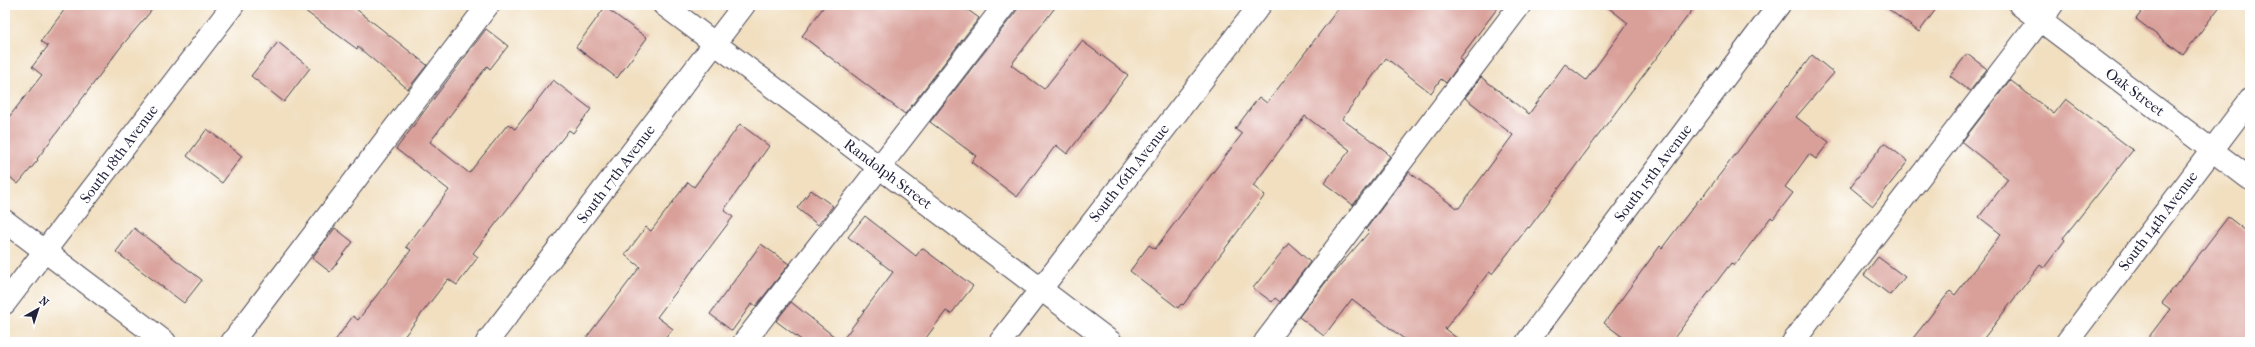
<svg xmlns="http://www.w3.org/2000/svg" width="2255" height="347" viewBox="0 0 2255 347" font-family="'IM FELL French Canon',serif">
<rect width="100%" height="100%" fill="#fff"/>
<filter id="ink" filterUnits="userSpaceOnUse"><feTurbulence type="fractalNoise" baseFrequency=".025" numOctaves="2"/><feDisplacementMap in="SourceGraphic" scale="8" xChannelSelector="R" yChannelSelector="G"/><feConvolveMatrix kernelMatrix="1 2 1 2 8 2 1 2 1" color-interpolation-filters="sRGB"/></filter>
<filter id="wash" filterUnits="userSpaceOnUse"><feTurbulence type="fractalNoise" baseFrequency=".012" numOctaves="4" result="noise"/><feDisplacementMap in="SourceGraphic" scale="16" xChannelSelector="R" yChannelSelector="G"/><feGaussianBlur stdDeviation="0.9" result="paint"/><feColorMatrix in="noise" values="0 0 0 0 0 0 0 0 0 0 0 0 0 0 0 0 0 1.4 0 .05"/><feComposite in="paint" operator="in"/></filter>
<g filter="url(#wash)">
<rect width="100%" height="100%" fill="#f1dfc0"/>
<g id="blocks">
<path fill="#d9a09a" d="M 68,5 L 156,5 L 120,48 L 37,159 L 38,160 L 18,184 L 5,173 L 5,122 L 42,75 L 32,67 L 48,46 L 41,41 Z
M 297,5 L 351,5 L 427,65 L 408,89 L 358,47 L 357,49 Z
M 825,5 L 961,5 L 979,18 L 905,114 L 802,36 Z
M 1021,5 L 1057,5 L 1011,65 L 1044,89 L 1082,41 L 1128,75 L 1067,154 L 1056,145 L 1017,197 L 971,162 L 976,156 L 930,122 Z
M 1341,5 L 1500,5 L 1459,59 L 1462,61 L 1446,83 L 1441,79 L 1431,93 L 1386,58 L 1342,119 L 1387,152 L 1386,153 L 1390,156 L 1353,205 L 1324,183 L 1350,150 L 1305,116 L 1253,186 L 1265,195 L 1183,305 L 1181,304 L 1178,308 L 1130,271 L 1149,245 L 1155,249 L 1242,134 L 1235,129 L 1259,97 L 1267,103 Z
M 1605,5 L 1696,5 L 1529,228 L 1528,227 L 1492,274 L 1489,272 L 1445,329 L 1462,342 L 1408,342 L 1352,299 L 1324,336 L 1299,317 L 1329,278 L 1369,232 L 1366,229 L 1409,172 L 1456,208 L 1459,208 L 1513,135 L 1465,98 L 1481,77 L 1529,114 L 1565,64 L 1586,80 L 1628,23 Z
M 1883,5 L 1939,5 L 1919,32 Z
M 2147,5 L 2221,5 L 2183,55 L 2136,19 Z
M 605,7 L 647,38 L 617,78 L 576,47 Z
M 486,29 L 508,46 L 490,69 L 487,66 L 430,142 L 469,173 L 508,124 L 515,129 L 553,80 L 591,109 L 573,133 L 569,130 L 473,253 L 478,257 L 457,285 L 448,279 L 400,342 L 334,342 L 353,316 L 358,320 L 411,250 L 406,247 L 449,190 L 396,149 Z
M 278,42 L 310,68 L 284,102 L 251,76 Z
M 1967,54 L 1987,69 L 1970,91 L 1950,76 Z
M 1812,55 L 1834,73 L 1796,117 L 1829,142 L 1816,159 L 1809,154 L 1785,187 L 1793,193 L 1773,219 L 1771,217 L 1734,266 L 1731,263 L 1671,342 L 1629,342 L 1604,323 L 1660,246 L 1662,248 L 1700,198 L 1701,199 Z
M 2010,80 L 2054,114 L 2066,99 L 2133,150 L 2063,238 L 2065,240 L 2044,268 L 2040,265 L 1981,342 L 1910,342 L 1950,291 L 1955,295 L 2001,234 L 1979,217 L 2008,179 L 1962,142 Z
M 740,124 L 769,146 L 724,210 L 733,217 L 657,317 L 673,329 L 662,342 L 583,342 L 640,267 L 625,255 L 646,227 L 651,231 L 688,182 L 694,187 Z
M 207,129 L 242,156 L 222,183 L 187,156 Z
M 1884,143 L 1908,161 L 1873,206 L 1850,187 Z
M 811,190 L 833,206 L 818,225 L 797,208 Z
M 865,216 L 916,256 L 922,248 L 973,286 L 951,314 L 946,311 L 923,342 L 804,342 L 776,321 L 791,302 L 841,342 L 893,272 L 848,237 Z
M 2228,217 L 2250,234 L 2250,342 L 2145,342 L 2170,309 L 2162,303 Z
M 134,228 L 202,280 L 184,303 L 116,252 Z
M 335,228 L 353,242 L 330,272 L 312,258 Z
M 1289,243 L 1310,262 L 1280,302 L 1275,298 L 1272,302 L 1253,288 Z
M 761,244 L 789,264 L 756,306 L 752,303 L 732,331 L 710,314 Z
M 1878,257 L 1905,277 L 1890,295 L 1864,275 Z"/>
</g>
</g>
<g filter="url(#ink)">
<use href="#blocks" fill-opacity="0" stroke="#413e4f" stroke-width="1"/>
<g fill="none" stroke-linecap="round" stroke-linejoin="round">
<defs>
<path id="minor" d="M 664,5 L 1111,342
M 2020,5 L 2250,179
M 5,221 L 165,342
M 5,303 L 233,5
M 232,342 L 488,5
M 487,342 L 744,5
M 744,342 L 1005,5
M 1000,342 L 1260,5
M 1265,342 L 1520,5
M 1527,342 L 1779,5
M 1793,342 L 2052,5
M 2067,342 L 2250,100"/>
</defs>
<use href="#minor" stroke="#413e4f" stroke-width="24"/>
<use href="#minor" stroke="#fff" stroke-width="22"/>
</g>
</g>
<g text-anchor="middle" stroke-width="3" stroke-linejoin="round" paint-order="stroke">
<g font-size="15" fill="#22223b" stroke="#fff">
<text transform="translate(2135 92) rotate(37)" y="5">Oak Street</text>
<text transform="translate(119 154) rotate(-53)" y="5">South 18th Avenue</text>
<text transform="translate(1129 173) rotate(-52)" y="5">South 16th Avenue</text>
<text transform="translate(1653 173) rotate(-53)" y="5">South 15th Avenue</text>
<text transform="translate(616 174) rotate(-53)" y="5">South 17th Avenue</text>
<text transform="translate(888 174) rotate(37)" y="5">Randolph Street</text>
<text transform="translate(2158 221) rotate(-53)" y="5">South 14th Avenue</text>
</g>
</g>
<rect width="2255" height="347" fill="none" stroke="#fff" stroke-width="20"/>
<g transform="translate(38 309) rotate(39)" stroke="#ffffff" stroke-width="3" paint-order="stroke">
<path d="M0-3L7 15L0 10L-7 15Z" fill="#22223b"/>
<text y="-6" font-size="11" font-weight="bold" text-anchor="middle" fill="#22223b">N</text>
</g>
</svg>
